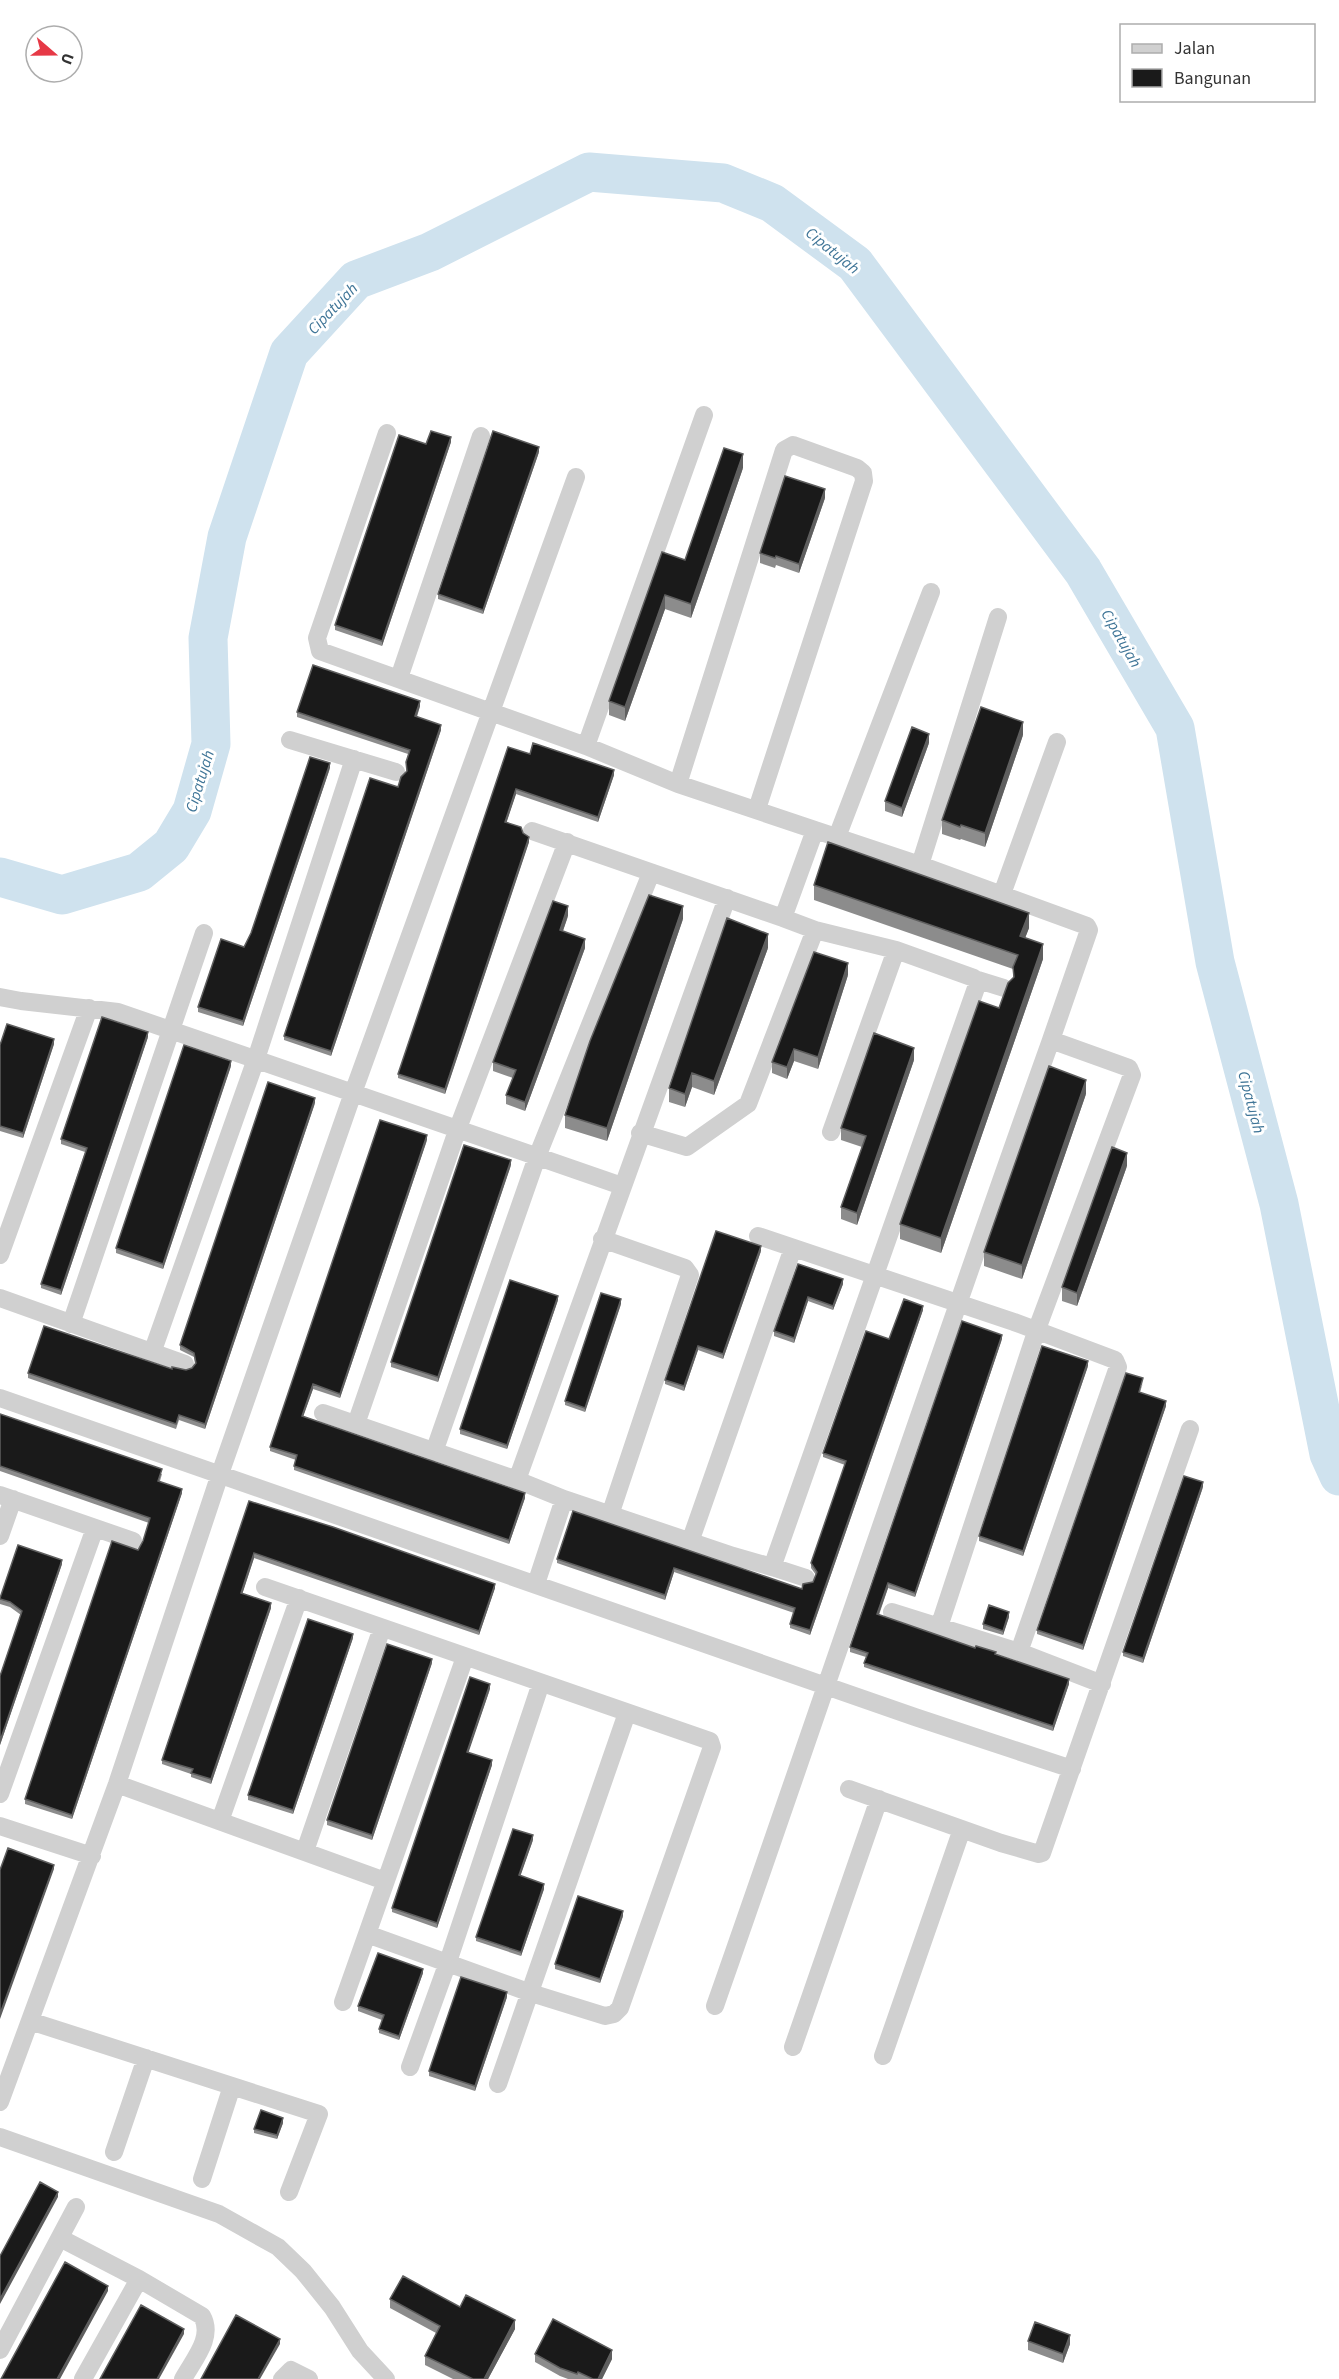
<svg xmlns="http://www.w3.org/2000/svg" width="1339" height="2379" viewBox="0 0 1339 2379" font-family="'Source Sans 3',sans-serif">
<rect width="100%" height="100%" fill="#fff"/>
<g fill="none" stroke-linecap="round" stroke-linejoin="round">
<path stroke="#cfe2ee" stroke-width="39" d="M 0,877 L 62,895 L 139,872 L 171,846 L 192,811 L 211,744 L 208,638 L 227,537 L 289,353 L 356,280 L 430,252 L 589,172 L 723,183 L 772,203 L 855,264 L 1083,571 L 1175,728 L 1215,962 L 1279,1204 L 1329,1454 L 1339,1476"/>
<path stroke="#d0d0d0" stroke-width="18" d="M 387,433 L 317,638 L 320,651 L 586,746 L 704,415
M 576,477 L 353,1093 L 622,1186
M 399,678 L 481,436
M 290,740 L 396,772
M 586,746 L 678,784 L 784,450 L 793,445 L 857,468 L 863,473 L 864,481 L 757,809
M 678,784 L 815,830
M 532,831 L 783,918
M 837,837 L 931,592
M 920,865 L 998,617
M 1002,894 L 1057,742
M 975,979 L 1004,988
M 0,997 L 21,1001 L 118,1012 L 353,1093 L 220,1474 L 117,1784 L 0,2102
M 831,1132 L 896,950
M 640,1133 L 687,1147 L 748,1104 L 815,930
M 758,1236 L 1014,1322 L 1115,1360 L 1118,1367 L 1019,1652
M 602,1239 L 685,1268 L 690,1275 L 610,1515
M 0,1255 L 89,1008
M 0,1298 L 185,1364
M 71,1324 L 204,933
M 152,1353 L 256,1059 L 354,759
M 0,1398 L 915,1717 L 1072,1769
M 323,1413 L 517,1480 L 564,1499
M 356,1424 L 458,1128 L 567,842
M 434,1452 L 537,1157 L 651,873
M 517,1480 L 727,898
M 0,1495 L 133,1541
M 0,1536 L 13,1499
M 690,1542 L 793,1248
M 772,1567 L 806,1578
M 536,1584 L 564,1499 L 733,1556 L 772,1567 L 775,1559 L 977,985 L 974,978 L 896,950 L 815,930 L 783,918 L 815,830 L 920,865 L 1087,926 L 1089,930 L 1051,1040
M 265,1587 L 710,1741 L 712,1747 L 620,2008 L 614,2014 L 605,2016 L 531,1993 L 367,1934
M 892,1612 L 1019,1652 L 1102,1684
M 117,1784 L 385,1881
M 849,1789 L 1001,1843 L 1039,1854 L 1042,1853 L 1190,1429
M 0,1794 L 95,1528
M 220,1821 L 299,1598
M 0,1826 L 92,1856
M 305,1851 L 382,1628
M 343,2002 L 465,1657
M 715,2006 C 828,1684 936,1361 1051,1040 L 1129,1068 L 1132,1075 L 1037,1329 L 939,1627
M 30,2021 L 319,2114 L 289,2192
M 793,2047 L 879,1799
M 883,2056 L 962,1829
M 410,2067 L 448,1962 L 541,1683
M 498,2084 L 627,1713
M 0,2137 L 219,2214 L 278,2247 L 303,2271 L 332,2307 L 360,2351 L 386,2379
M 114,2152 L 146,2058
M 202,2179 L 232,2086
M 60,2238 L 139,2279 L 202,2316 C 214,2337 194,2359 183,2379
M 0,2350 L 76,2207
M 83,2379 L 139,2279
M 282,2379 L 291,2370 L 309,2379"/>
</g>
<path fill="#8c8c8c" d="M 451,442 L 382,646 L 335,630 L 335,625 L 426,444 Z
M 539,452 L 483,614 L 438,599 L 438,594 Z
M 743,468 L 691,618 L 665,609 L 625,721 L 609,715 L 609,701 L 662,552 L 685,560 Z
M 825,498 L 799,573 L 776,565 L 775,568 L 760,563 L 760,553 Z
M 420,706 L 417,717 L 441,730 L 331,1056 L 284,1040 L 284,1036 L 406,772 L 408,754 L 297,717 L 297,712 Z
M 1023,735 L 985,847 L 961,839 L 960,840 L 942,834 L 942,820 Z
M 929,743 L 902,817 L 885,811 L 885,801 Z
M 530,754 L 614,775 L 598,822 L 516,794 L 506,823 L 523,833 L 529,842 L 445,1094 L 398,1078 L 398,1074 Z
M 330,768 L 243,1026 L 198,1012 L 198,1007 L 244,947 Z
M 814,885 L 1029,928 L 1025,938 L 1043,959 L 941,1253 L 900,1239 L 900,1224 L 1013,978 L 1013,969 L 814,900 Z
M 568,916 L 563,931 L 585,948 L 525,1111 L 506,1104 L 506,1095 L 513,1078 L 493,1071 L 493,1062 Z
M 683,919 L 607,1141 L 565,1128 L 565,1115 Z
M 768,948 L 714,1095 L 692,1087 L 685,1107 L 669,1102 L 669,1088 Z
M 848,975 L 818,1069 L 794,1061 L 787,1079 L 772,1073 L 772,1062 Z
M 148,1037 L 61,1295 L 41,1288 L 41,1284 L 85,1152 L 61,1144 L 61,1139 Z
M 54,1044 L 23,1138 L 0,1131 L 0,1045 Z
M 914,1060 L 857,1225 L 841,1219 L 841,1207 L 862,1147 L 841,1140 L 841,1128 Z
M 231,1066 L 163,1269 L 116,1253 L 116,1248 Z
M 1086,1094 L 1022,1279 L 984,1266 L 984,1252 Z
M 315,1103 L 205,1429 L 179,1420 L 176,1429 L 28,1378 L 28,1373 L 172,1369 L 186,1370 L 192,1368 L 195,1364 L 194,1357 L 180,1350 L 180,1345 Z
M 427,1140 L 340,1398 L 313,1389 L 303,1416 L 525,1498 L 509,1544 L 294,1470 L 294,1466 L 296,1460 L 270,1451 L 270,1447 Z
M 511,1165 L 438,1382 L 391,1367 L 391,1362 Z
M 1127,1166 L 1077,1306 L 1062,1301 L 1062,1287 Z
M 761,1251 L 723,1359 L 698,1350 L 684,1391 L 665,1384 L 665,1380 Z
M 798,1264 L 843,1284 L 833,1310 L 808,1301 L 794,1343 L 774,1336 L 774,1331 Z
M 558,1300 L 507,1449 L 460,1434 L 460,1429 Z
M 621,1304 L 585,1412 L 565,1405 L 565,1401 Z
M 923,1310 L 810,1635 L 790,1628 L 790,1624 L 794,1613 L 674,1572 L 665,1600 L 557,1563 L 557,1559 L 573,1511 L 802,1589 L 813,1582 L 816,1575 L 811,1568 L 811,1563 L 845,1465 L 823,1457 L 823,1453 L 889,1339 Z
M 1002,1339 L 915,1597 L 888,1588 L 879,1615 L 996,1655 L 1069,1684 L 1053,1731 L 864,1667 L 864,1663 L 866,1657 L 850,1652 L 850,1647 Z
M 1088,1366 L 1023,1556 L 979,1541 L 979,1536 Z
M 1143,1383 L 1140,1392 L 1166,1406 L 1083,1650 L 1037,1634 L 1037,1630 Z
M 0,1414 L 162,1474 L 160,1481 L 182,1493 L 72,1819 L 25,1804 L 25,1799 L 138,1550 L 143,1541 L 149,1523 L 0,1471 Z
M 1203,1487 L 1143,1663 L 1123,1656 L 1123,1652 Z
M 249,1501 L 495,1588 L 479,1635 L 254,1558 L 242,1594 L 271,1608 L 211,1784 L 191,1777 L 191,1774 L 162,1764 L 162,1760 Z
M 62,1564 L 0,1745 L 0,1676 L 21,1615 L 10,1607 L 0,1604 L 0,1598 Z
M 1009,1617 L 1003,1635 L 983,1629 L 983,1624 Z
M 353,1638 L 293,1814 L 248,1800 L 248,1795 Z
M 432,1663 L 372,1840 L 327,1825 L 327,1820 Z
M 490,1689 L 468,1752 L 492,1765 L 437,1928 L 392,1912 L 392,1908 Z
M 533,1840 L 520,1876 L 544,1889 L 521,1956 L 476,1941 L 476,1937 Z
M 623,1916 L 600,1983 L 555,1969 L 555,1964 Z
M 423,1973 L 399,2040 L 379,2033 L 379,2029 L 382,2020 L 358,2011 L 358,2006 Z
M 507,1997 L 475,2091 L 429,2076 L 429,2071 Z
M 283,2123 L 277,2139 L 254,2133 L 254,2129 Z
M 390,2299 L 515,2329 L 488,2379 L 453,2379 L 425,2365 L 425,2356 L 436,2333 L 390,2308 Z
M 1028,2341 L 1070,2344 L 1063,2363 L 1028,2350 Z
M 535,2354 L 612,2359 L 602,2379 L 568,2379 L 560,2376 L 535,2362 Z"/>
<path fill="#5f5f5f" d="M 451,437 L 451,442 L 382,646 L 382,641 Z
M 539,447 L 539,452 L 483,614 L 483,610 Z
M 743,454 L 743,468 L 691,618 L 691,604 Z
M 825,489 L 825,498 L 799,573 L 799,564 Z
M 665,595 L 665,609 L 625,721 L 625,707 Z
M 420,701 L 420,706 L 415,721 L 415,716 Z
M 1023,722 L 1023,735 L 985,847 L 985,833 Z
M 441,725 L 441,730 L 331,1056 L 331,1051 Z
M 929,734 L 929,743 L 902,817 L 902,808 Z
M 330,763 L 330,768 L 243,1026 L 243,1021 Z
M 614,770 L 614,775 L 598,822 L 598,817 Z
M 516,789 L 516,794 L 505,827 L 505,822 Z
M 529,837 L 529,842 L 445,1094 L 445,1089 Z
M 568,906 L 568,916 L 560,939 L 560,930 Z
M 683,906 L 683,919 L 607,1141 L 607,1128 Z
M 1029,913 L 1029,928 L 1020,951 L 1020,936 Z
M 768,934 L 768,948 L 714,1095 L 714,1081 Z
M 585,939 L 585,948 L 525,1111 L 525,1102 Z
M 1043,944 L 1043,959 L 941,1253 L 941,1238 Z
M 848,963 L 848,975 L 818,1069 L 818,1057 Z
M 148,1032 L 148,1037 L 61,1295 L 61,1290 Z
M 54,1039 L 54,1044 L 23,1138 L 23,1133 Z
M 914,1048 L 914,1060 L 857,1225 L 857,1213 Z
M 794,1049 L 794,1061 L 787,1079 L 787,1067 Z
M 231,1061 L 231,1066 L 163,1269 L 163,1264 Z
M 692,1073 L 692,1087 L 685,1107 L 685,1094 Z
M 1086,1080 L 1086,1094 L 1022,1279 L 1022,1265 Z
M 315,1098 L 315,1103 L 205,1429 L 205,1424 Z
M 427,1135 L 427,1140 L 340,1398 L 340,1394 Z
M 1127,1153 L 1127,1166 L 1077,1306 L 1077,1293 Z
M 511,1160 L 511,1165 L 438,1382 L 438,1377 Z
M 761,1246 L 761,1251 L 723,1359 L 723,1354 Z
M 843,1279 L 843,1284 L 833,1310 L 833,1306 Z
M 558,1296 L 558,1300 L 507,1449 L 507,1445 Z
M 808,1297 L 808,1301 L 794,1343 L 794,1338 Z
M 621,1299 L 621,1304 L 585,1412 L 585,1408 Z
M 923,1306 L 923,1310 L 810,1635 L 810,1630 Z
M 1002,1335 L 1002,1339 L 915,1597 L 915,1593 Z
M 698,1346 L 698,1350 L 684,1391 L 684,1386 Z
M 1088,1361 L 1088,1366 L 1023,1556 L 1023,1551 Z
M 313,1384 L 313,1389 L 302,1420 L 302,1416 Z
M 1166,1401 L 1166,1406 L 1083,1650 L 1083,1645 Z
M 1203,1482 L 1203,1487 L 1143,1663 L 1143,1658 Z
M 182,1489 L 182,1493 L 72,1819 L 72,1815 Z
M 525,1493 L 525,1498 L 509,1544 L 509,1540 Z
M 254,1553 L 254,1558 L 241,1598 L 241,1593 Z
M 62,1560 L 62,1564 L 0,1745 L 0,1741 Z
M 674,1568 L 674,1572 L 665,1600 L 665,1595 Z
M 888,1583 L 888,1588 L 877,1619 L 877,1614 Z
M 495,1584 L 495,1588 L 479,1635 L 479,1631 Z
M 271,1603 L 271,1608 L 211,1784 L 211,1779 Z
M 1009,1612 L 1009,1617 L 1003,1635 L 1003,1631 Z
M 353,1634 L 353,1638 L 293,1814 L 293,1810 Z
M 432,1659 L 432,1663 L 372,1840 L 372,1835 Z
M 1069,1679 L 1069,1684 L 1053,1731 L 1053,1726 Z
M 490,1684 L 490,1689 L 467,1757 L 467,1752 Z
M 492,1760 L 492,1765 L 437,1928 L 437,1923 Z
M 533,1835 L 533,1840 L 519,1880 L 519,1875 Z
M 54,1865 L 54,1869 L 0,2019 L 0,2014 Z
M 544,1884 L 544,1889 L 521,1956 L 521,1952 Z
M 623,1911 L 623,1916 L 600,1983 L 600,1979 Z
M 423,1969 L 423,1973 L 399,2040 L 399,2036 Z
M 507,1992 L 507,1997 L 475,2091 L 475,2086 Z
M 283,2118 L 283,2123 L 277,2139 L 277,2135 Z
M 58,2192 L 58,2197 L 0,2304 L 0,2299 Z
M 108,2286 L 108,2291 L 60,2379 L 57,2379 Z
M 515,2320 L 515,2329 L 488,2379 L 484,2379 Z
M 184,2329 L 184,2334 L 159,2379 L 157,2379 Z
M 1070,2335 L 1070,2344 L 1063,2363 L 1063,2354 Z
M 280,2339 L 280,2344 L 260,2379 L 258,2379 Z
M 612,2350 L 612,2359 L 602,2379 L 598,2379 Z"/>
<path fill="#1a1a1a" stroke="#5f5f5f" stroke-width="1.5" d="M 431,431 L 451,437 L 382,641 L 335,625 L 399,435 L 426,444 Z
M 493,431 L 539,447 L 483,610 L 438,594 Z
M 724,448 L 743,454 L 691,604 L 665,595 L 625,707 L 609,701 L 662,552 L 685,560 Z
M 785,476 L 825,489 L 799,564 L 776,556 L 775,558 L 760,553 Z
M 313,665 L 420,701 L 415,716 L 441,725 L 331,1051 L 284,1036 L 370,778 L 398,787 L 401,777 L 407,771 L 406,762 L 410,750 L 297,712 Z
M 981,707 L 1023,722 L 985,833 L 961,825 L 960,827 L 942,820 Z
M 912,727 L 929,734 L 902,808 L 885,801 Z
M 533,743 L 614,770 L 598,817 L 516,789 L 505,822 L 521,827 L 523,833 L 529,837 L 445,1089 L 398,1074 L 508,747 L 530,754 Z
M 310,757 L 330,763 L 243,1021 L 198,1007 L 221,939 L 244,947 L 251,933 Z
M 828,842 L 1029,913 L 1020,936 L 1043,944 L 941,1238 L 900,1224 L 979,1001 L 999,1008 L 1008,983 L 1014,977 L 1013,967 L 1018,955 L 814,885 Z
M 649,895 L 683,906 L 607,1128 L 565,1115 L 590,1041 Z
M 553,901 L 568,906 L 560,930 L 585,939 L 525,1102 L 506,1095 L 516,1070 L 493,1062 Z
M 727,918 L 768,934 L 714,1081 L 692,1073 L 685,1094 L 669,1088 Z
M 814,952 L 848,963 L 818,1057 L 794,1049 L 787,1067 L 772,1062 Z
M 102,1017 L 148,1032 L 61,1290 L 41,1284 L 87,1148 L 61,1139 Z
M 7,1024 L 54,1039 L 23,1133 L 0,1126 L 0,1045 Z
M 874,1033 L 914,1048 L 857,1213 L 841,1207 L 866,1136 L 841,1128 Z
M 184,1045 L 231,1061 L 163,1264 L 116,1248 Z
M 1049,1066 L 1086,1080 L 1022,1265 L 984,1252 Z
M 268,1082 L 315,1098 L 205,1424 L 179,1415 L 176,1424 L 28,1373 L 44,1326 L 172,1369 L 172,1367 L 186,1370 L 192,1368 L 196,1363 L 194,1353 L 180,1345 Z
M 380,1120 L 427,1135 L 340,1394 L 313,1384 L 302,1416 L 525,1493 L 509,1540 L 294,1466 L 297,1455 L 270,1447 Z
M 464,1145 L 511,1160 L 438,1377 L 391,1362 Z
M 1112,1147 L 1127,1153 L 1077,1293 L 1062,1287 Z
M 716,1231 L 761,1246 L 723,1354 L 698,1346 L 684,1386 L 665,1380 Z
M 798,1264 L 843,1279 L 833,1306 L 808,1297 L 794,1338 L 774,1331 Z
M 510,1280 L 558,1296 L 507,1445 L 460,1429 Z
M 601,1293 L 621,1299 L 585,1408 L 565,1401 Z
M 904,1299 L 923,1306 L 810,1630 L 790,1624 L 795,1608 L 674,1568 L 665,1595 L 557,1559 L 573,1511 L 802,1589 L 803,1584 L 813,1582 L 817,1572 L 811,1563 L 846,1461 L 823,1453 L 866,1331 L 889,1339 Z
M 962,1321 L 1002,1335 L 915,1593 L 888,1583 L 877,1614 L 975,1648 L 976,1646 L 996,1652 L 995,1654 L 1069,1679 L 1053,1726 L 864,1663 L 868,1653 L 850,1647 Z
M 1042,1346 L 1088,1361 L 1023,1551 L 979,1536 Z
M 1126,1373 L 1143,1378 L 1139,1392 L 1166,1401 L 1083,1645 L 1037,1630 Z
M 0,1414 L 162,1469 L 158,1481 L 182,1489 L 72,1815 L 25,1799 L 112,1541 L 138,1550 L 143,1541 L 150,1518 L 0,1466 Z
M 1184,1476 L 1203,1482 L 1143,1658 L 1123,1652 Z
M 249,1501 L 333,1527 L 495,1584 L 479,1631 L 254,1553 L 241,1593 L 271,1603 L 211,1779 L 191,1773 L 193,1769 L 162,1760 Z
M 18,1545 L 62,1560 L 0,1741 L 0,1676 L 22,1611 L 10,1602 L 0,1599 L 0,1598 Z
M 989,1605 L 1009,1612 L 1003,1631 L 983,1624 Z
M 308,1619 L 353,1634 L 293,1810 L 248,1795 Z
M 387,1644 L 432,1659 L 372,1835 L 327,1820 Z
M 470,1677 L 490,1684 L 467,1752 L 492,1760 L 437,1923 L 392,1908 Z
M 513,1829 L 533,1835 L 519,1875 L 544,1884 L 521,1952 L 476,1937 Z
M 8,1848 L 54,1865 L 0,2014 L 0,1870 Z
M 578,1896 L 623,1911 L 600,1979 L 555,1964 Z
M 378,1953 L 423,1969 L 399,2036 L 379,2029 L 384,2015 L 358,2006 Z
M 461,1977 L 507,1992 L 475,2086 L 429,2071 Z
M 261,2110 L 283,2118 L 277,2135 L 254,2129 Z
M 40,2182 L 58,2192 L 0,2299 L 0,2256 Z
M 65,2262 L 108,2286 L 57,2379 L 1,2379 Z
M 403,2276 L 460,2307 L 466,2295 L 515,2320 L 484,2379 L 473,2379 L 425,2356 L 440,2326 L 390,2299 Z
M 141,2305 L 184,2329 L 157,2379 L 100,2379 Z
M 236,2315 L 280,2339 L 258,2379 L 201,2379 Z
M 553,2319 L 612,2350 L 598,2379 L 593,2379 L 578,2372 L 577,2374 L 560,2368 L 535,2354 Z
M 1035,2322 L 1070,2335 L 1063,2354 L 1028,2341 Z"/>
<g text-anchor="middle" stroke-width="6" stroke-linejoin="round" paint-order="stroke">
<g font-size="16" font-style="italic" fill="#3f7597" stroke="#fff">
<text transform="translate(833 250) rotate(39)" y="6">Cipatujah</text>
<text transform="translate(332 308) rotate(-46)" y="6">Cipatujah</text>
<text transform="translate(1122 638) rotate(60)" y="6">Cipatujah</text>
<text transform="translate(199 781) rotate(-73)" y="6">Cipatujah</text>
<text transform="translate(1252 1102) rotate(75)" y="6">Cipatujah</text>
</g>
</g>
<rect x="1120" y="24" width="195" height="78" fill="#ffffff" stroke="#adadad" stroke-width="1.5"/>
<rect x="1132" y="44" width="30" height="9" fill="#d0d0d0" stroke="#adadad" stroke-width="1.5"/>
<text x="1174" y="54" font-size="18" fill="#333333">Jalan</text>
<rect x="1132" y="69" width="30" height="18" fill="#1a1a1a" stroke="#adadad" stroke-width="1.5"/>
<text x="1174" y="84" font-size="18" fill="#333333">Bangunan</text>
<g transform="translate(54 54) rotate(110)"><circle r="28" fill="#ffffff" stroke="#adadad" stroke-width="1.5"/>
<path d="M0-4.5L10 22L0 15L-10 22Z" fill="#e63946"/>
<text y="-9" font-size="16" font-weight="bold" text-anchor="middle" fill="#333333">U</text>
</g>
</svg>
